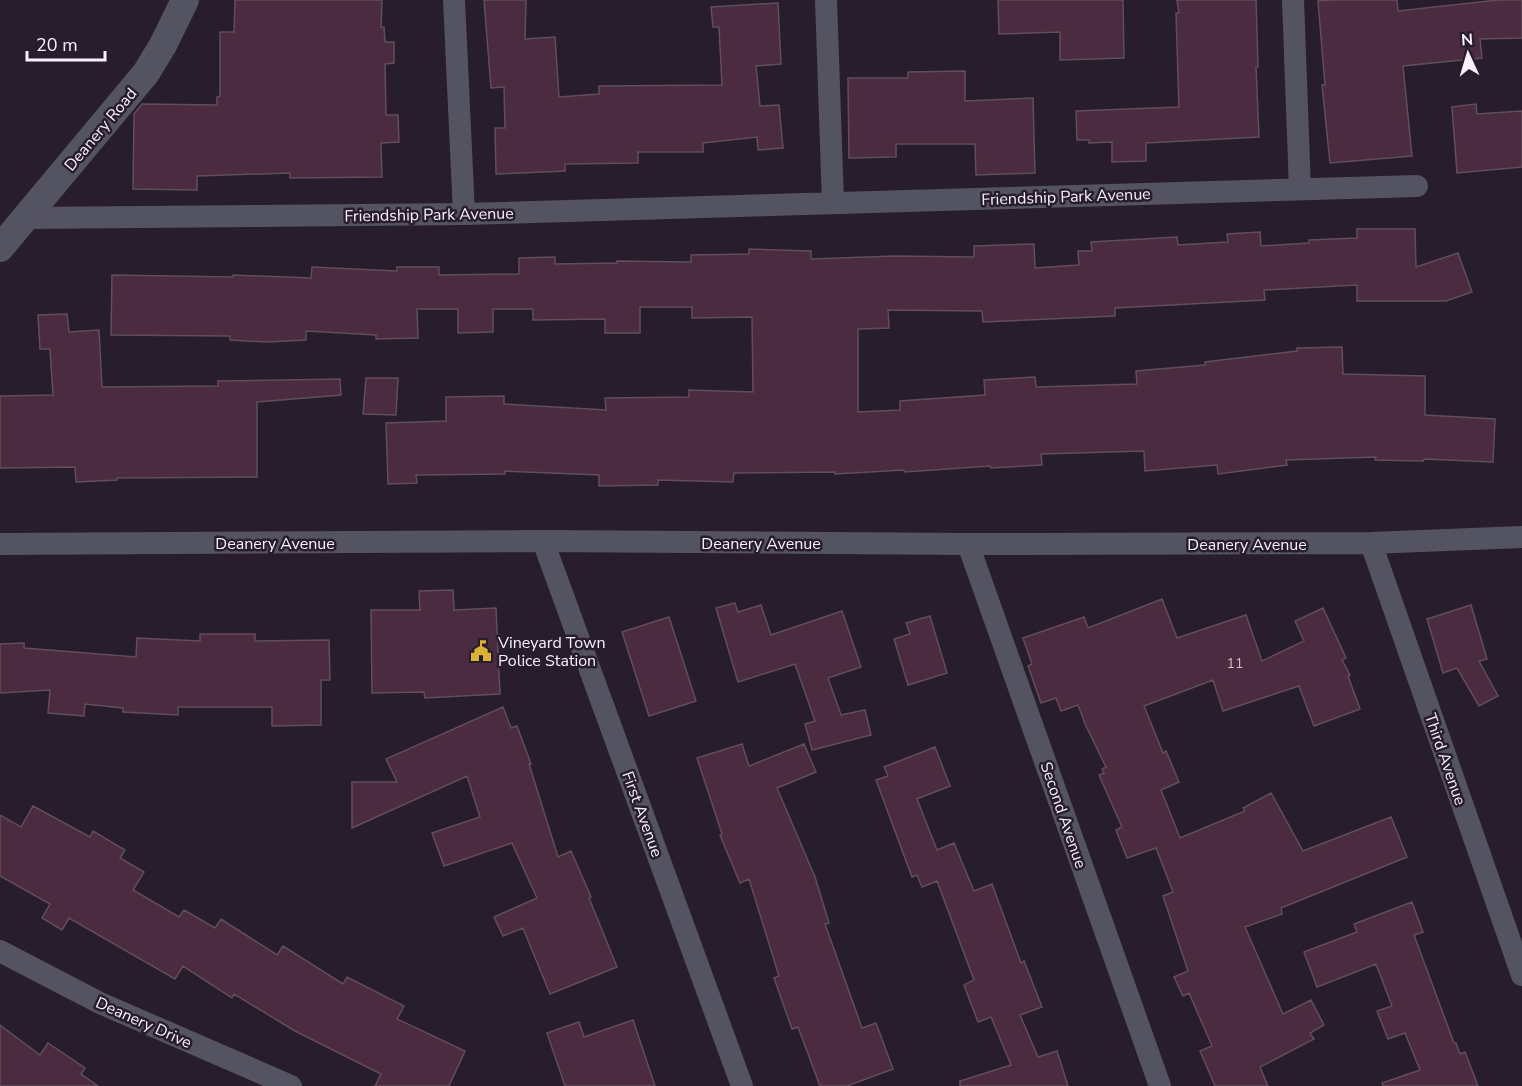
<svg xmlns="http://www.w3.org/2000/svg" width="1522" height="1086" viewBox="0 0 1522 1086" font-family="'Nunito Sans',sans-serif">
<rect width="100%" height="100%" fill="#281d2c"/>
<path fill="#4a2b3f" stroke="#614e59" stroke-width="1.5" d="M 235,0 L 382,0 L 381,27 L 384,27 L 385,42 L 394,42 L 394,63 L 385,64 L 386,115 L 398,115 L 399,142 L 381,143 L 382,177 L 290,178 L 290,173 L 197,176 L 197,190 L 133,189 L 134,114 L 142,104 L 217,105 L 217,97 L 220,96 L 220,32 L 234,32 Z
M 484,0 L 526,0 L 525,39 L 555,37 L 559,97 L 599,94 L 599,86 L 722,85 L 719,27 L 713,27 L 711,7 L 778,3 L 781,64 L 756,66 L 760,106 L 779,105 L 783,148 L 758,150 L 757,137 L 703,143 L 703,152 L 638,152 L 638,163 L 565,164 L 565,171 L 496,174 L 495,128 L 505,128 L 504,87 L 491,88 Z
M 998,0 L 1123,0 L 1124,58 L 1060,60 L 1060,32 L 999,34 Z
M 1177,0 L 1256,0 L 1258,67 L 1256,67 L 1259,137 L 1146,143 L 1146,161 L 1112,162 L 1112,142 L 1089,143 L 1089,140 L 1077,140 L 1076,111 L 1179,107 L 1176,13 L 1179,13 Z
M 1331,0 L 1397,0 L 1398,11 L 1498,0 L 1522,0 L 1522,38 L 1480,39 L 1482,58 L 1403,66 L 1412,156 L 1330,163 L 1322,85 L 1325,85 L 1318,1 Z
M 965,71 L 965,101 L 1033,98 L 1035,173 L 976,175 L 975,144 L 896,144 L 896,157 L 849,158 L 848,78 L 908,78 L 908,72 Z
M 1476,104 L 1477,114 L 1522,111 L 1522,167 L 1457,173 L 1452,107 Z
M 1357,229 L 1415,229 L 1416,267 L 1458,253 L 1472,292 L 1446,301 L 1357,301 L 1357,285 L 1264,290 L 1265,300 L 1115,308 L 1115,316 L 983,322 L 982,311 L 888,310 L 889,328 L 858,329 L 858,412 L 900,410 L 900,401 L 985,395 L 984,380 L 1035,377 L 1036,387 L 1137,384 L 1136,371 L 1205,365 L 1205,362 L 1297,351 L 1297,348 L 1342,347 L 1343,374 L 1425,376 L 1425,415 L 1495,419 L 1493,462 L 1424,459 L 1423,461 L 1375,460 L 1376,457 L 1286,460 L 1287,465 L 1218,474 L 1217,465 L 1145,471 L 1144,451 L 1041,454 L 1042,465 L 991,468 L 990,466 L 905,472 L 904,470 L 835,474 L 835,472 L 734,473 L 733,482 L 658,480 L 658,485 L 599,486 L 599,475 L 505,471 L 505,474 L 416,475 L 417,483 L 388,484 L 386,423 L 446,421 L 446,397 L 504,396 L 504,404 L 606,410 L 605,398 L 689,397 L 689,390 L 753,392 L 752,317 L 692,318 L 692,307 L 640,307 L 640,333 L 605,333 L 605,319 L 533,320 L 533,309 L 493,309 L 493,332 L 458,333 L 458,309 L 417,309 L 418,338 L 376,339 L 376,335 L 306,331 L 306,340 L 267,342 L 230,340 L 230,336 L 111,335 L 112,275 L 233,277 L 233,275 L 311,278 L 312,267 L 397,271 L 397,267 L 439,267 L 439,275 L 519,274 L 519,258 L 555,257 L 555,264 L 617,263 L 617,261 L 691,262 L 691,255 L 749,254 L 749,249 L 811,251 L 811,259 L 895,256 L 974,257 L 974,246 L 1034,244 L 1035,268 L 1079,265 L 1078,251 L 1092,251 L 1091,242 L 1177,237 L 1178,245 L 1228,242 L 1227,234 L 1260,232 L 1261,246 L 1309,243 L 1309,240 L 1357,238 Z
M 67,314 L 69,332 L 99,330 L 102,387 L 218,386 L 218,381 L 340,379 L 341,395 L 257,402 L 257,477 L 117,478 L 117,480 L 76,482 L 75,467 L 0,468 L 0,396 L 53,395 L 50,349 L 40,349 L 38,315 Z
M 366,378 L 398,378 L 396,415 L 363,414 Z
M 453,590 L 454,610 L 496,608 L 500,694 L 425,698 L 424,692 L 372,693 L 371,610 L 420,610 L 419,591 Z
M 1162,599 L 1177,638 L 1246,615 L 1262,661 L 1304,641 L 1295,621 L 1323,608 L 1346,658 L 1342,660 L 1350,675 L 1348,676 L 1360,709 L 1314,726 L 1299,686 L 1223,711 L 1213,680 L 1144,706 L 1163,753 L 1166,751 L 1179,782 L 1161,790 L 1180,838 L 1245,811 L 1243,808 L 1271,793 L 1303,851 L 1391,817 L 1407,857 L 1281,908 L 1282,914 L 1245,927 L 1283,1014 L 1311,1000 L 1324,1025 L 1310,1033 L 1314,1039 L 1260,1067 L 1268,1086 L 1215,1086 L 1200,1051 L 1212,1046 L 1189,993 L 1183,996 L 1174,977 L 1188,971 L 1163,896 L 1173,892 L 1156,848 L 1127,858 L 1116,830 L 1122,827 L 1099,775 L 1104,773 L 1102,769 L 1106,767 L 1086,726 L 1078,705 L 1061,711 L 1056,698 L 1041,703 L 1028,666 L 1032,664 L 1023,638 L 1084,617 L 1088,628 Z
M 735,603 L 738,612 L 761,605 L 771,635 L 842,611 L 861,667 L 828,678 L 841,715 L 865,710 L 871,735 L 812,750 L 805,724 L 815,721 L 795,664 L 738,682 L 716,608 Z
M 1471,605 L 1487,659 L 1479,661 L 1498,696 L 1479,706 L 1457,668 L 1443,673 L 1427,619 Z
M 930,616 L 947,673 L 908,685 L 894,639 L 910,634 L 906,623 Z
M 669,617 L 696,701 L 649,716 L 622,632 Z
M 200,634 L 255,634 L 255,641 L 329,640 L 330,680 L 321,680 L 321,725 L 272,726 L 272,707 L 178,707 L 178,715 L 123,712 L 123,708 L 85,704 L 84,716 L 48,713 L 50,690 L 0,693 L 0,644 L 24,643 L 24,648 L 136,657 L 137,638 L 200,641 Z
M 503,707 L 511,728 L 517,726 L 531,764 L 529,764 L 558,857 L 571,851 L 591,897 L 589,898 L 617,967 L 550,994 L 523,928 L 503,936 L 494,917 L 537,898 L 512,843 L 444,866 L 432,833 L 480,817 L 467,776 L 352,828 L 352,782 L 397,782 L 386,759 Z
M 742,744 L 749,766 L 804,744 L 816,772 L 777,788 L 815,877 L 829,923 L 825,924 L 862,1028 L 876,1023 L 893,1069 L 847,1086 L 820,1086 L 798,1027 L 792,1029 L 774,978 L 779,976 L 749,879 L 740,883 L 720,835 L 722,834 L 697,758 Z
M 935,747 L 950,786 L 917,799 L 937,850 L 954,843 L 974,891 L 992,884 L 1021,963 L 1024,961 L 1042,1007 L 1020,1015 L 1038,1057 L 1057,1051 L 1068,1086 L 960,1086 L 960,1081 L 1011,1065 L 991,1017 L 978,1022 L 964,985 L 974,980 L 937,881 L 922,887 L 917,875 L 912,877 L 876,780 L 888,776 L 884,767 Z
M 33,806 L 90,837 L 93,831 L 125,850 L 120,858 L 144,872 L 133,890 L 179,917 L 184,910 L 215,928 L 221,919 L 277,955 L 283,946 L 343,984 L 347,977 L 404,1006 L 397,1019 L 465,1051 L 449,1086 L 375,1086 L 381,1074 L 295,1031 L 234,994 L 232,998 L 183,966 L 175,979 L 69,918 L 62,930 L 42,918 L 50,904 L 0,876 L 0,815 L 21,827 Z
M 1412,902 L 1423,932 L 1414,935 L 1454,1043 L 1456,1043 L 1460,1054 L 1465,1052 L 1478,1086 L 1383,1086 L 1382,1083 L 1420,1070 L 1405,1033 L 1388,1039 L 1377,1011 L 1392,1006 L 1376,964 L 1317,987 L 1304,952 L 1357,932 L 1354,924 Z
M 633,1020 L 655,1086 L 565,1086 L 547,1033 L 579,1022 L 584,1037 Z
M 0,1025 L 40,1055 L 48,1043 L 85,1068 L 81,1074 L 98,1086 L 0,1086 Z"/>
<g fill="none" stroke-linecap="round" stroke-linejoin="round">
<path stroke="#545362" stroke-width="22" d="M 454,0 L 464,214
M 826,0 L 833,203
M 1293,0 L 1300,189
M 25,218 L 464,214 L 1417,186
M 543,541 L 742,1086
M 1371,543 L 1522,975
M 0,544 L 543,541 L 968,544 L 1371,543 L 1522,537
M 968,544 L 1160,1086
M 0,951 L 100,1003 L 291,1086"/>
<path stroke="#545362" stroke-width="28" d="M 0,248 L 146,73 L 163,45 L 185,0"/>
</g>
<defs>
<symbol id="civic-bare" viewBox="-9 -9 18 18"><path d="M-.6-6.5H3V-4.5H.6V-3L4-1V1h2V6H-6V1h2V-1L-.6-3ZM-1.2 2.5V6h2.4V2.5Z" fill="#dbb233" stroke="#281d2c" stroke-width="2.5" paint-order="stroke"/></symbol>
</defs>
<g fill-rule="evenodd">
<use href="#civic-bare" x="466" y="636" width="30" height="30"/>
</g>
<g text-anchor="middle" stroke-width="5" stroke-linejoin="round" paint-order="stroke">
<g font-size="14" fill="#ccc0cd">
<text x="1235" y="668">11</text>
</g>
<g font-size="16" fill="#f8f1fc" stroke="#281d2c">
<text transform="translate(100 129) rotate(-50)" y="6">Deanery Road</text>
<text transform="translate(1066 196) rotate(-2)" y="6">Friendship Park Avenue</text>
<text transform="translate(429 214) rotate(-1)" y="6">Friendship Park Avenue</text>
<text x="275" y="549">Deanery Avenue</text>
<text x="761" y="549">Deanery Avenue</text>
<text x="1247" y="550">Deanery Avenue</text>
<text transform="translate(1446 759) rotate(71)" y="6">Third Avenue</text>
<text transform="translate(643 814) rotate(70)" y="6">First Avenue</text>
<text transform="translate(1064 815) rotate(71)" y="6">Second Avenue</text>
<text transform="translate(144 1022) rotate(24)" y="6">Deanery Drive</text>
</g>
<g font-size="16" fill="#f8f1fc" stroke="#281d2c" text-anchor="start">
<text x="498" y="648">Vineyard Town<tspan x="498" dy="18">Police Station</tspan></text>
</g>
</g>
<g transform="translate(1468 54) rotate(356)" stroke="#281d2c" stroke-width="4.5" paint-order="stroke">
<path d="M0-4.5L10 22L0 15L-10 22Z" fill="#f8f1fc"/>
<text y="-9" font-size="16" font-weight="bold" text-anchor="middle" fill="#f8f1fc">N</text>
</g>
<path d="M27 51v9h78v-9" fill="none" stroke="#f8f1fc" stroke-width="3"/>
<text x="36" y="51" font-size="18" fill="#f8f1fc" stroke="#281d2c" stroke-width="4.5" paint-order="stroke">20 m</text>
</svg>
